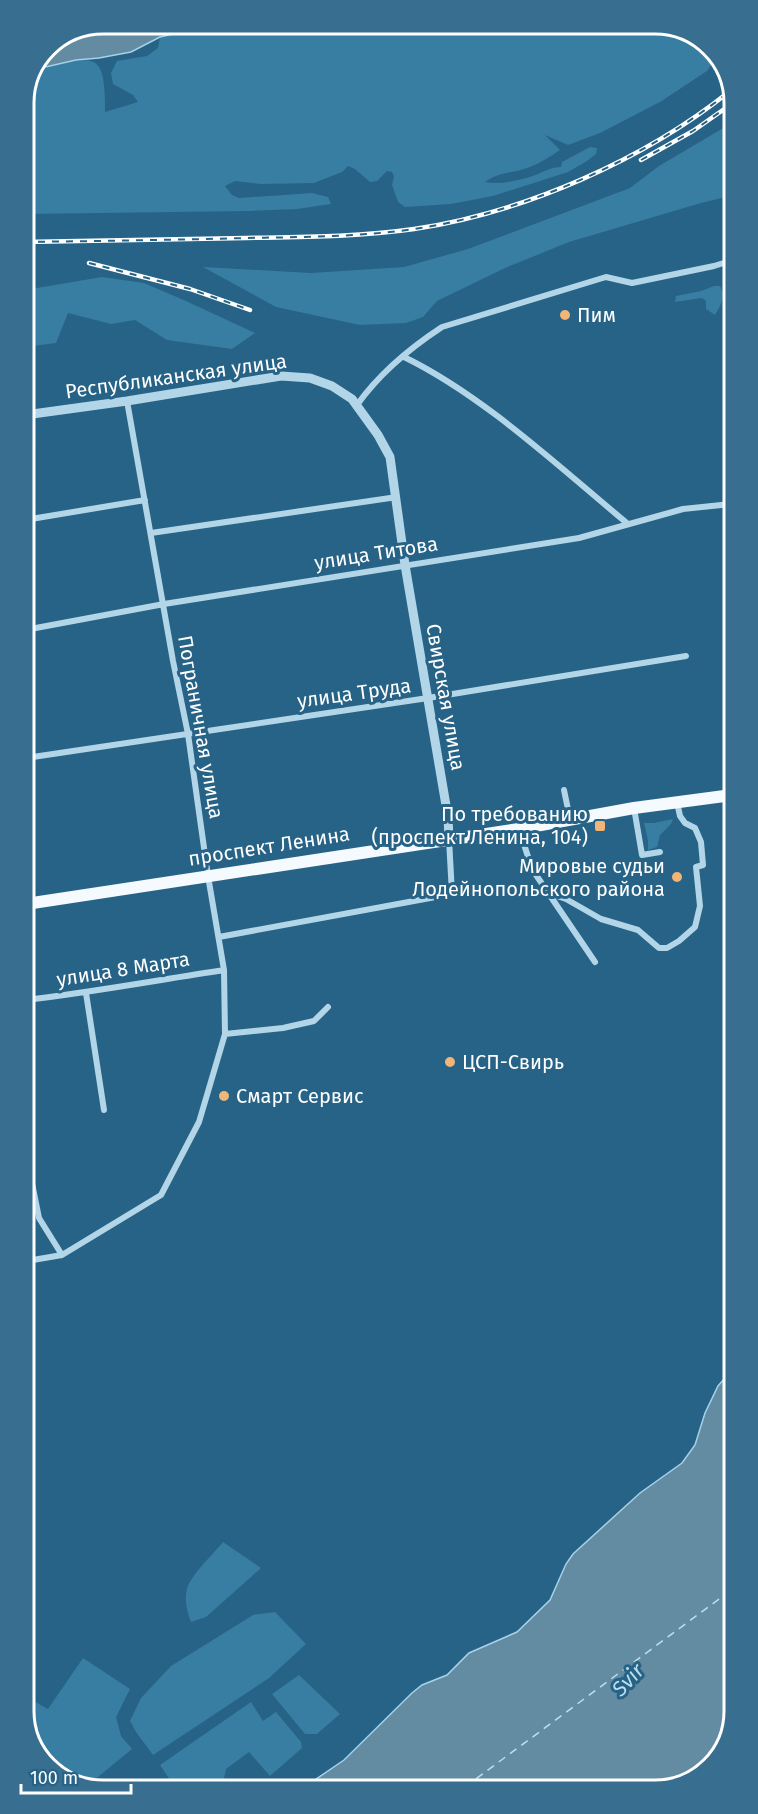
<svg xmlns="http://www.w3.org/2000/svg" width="758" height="1814" viewBox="0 0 758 1814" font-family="'Fira Sans',sans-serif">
<rect width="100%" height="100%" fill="#276386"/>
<path fill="#387da2" d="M 242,24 L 660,24 L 703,41 L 716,58 L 707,71 L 660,102 L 600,133 L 568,145 L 545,135 L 560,150 C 548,158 536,166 521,170 C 508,173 496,174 485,182 C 501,185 522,180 538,174 C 547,170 552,167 561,167 L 562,162 L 590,147 L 597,148 L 596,154 L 587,161 L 568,172 L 493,196 L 451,204 L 405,207 L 398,202 L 392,185 L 394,176 L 392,172 L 387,171 L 377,181 L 370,182 L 355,169 L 348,166 L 342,172 L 314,183 L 261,184 L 235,181 L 225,186 L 232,195 L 239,198 L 312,193 L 328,197 L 331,204 L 297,209 L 249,211 L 24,214 L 24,99 L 37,69 C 90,60 106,43 105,112 L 138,102 L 133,95 L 113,84 L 111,73 L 117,61 L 147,56 L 158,48 L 160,37 L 191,30 Z
M 730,124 L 730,196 L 701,203 L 569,242 L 505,268 L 437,301 L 423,317 L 406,323 L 360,325 L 276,307 L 203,267 L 311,273 L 404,267 L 468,249 L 630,188 L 659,166 Z
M 102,277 L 144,283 L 186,301 L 255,333 L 232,349 L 167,340 L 135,320 L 111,324 L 68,313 L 56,343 L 25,347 L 25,290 Z
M 714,286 L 720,286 C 726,296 721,305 715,315 L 706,309 L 706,301 L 702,298 L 675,302 L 676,296 L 701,291 Z
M 673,819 L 671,824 L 660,835 L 657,847 L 648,850 L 648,840 L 644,823 L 654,823 Z
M 223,1542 L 261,1568 L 206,1617 L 191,1622 C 187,1612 184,1600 187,1589 C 190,1576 214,1553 223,1542 Z
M 275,1612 L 306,1644 L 269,1678 L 153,1755 L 136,1732 L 130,1721 L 141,1698 L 171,1666 L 253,1615 Z
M 83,1658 L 130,1689 L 116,1717 L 121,1736 L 132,1749 L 87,1786 L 55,1773 L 28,1736 L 28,1698 L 48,1709 Z
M 299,1675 L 340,1714 L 317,1734 L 305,1734 L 272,1694 Z
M 251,1702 L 263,1721 L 276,1712 L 301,1742 L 302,1748 L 270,1776 L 249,1752 L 226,1769 L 223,1783 L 211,1789 L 176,1789 L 160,1765 Z"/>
<path fill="#638ca3" stroke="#a6d2e9" stroke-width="1.5" d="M 103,24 L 242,24 L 191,30 L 160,37 L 131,52 L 99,58 L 76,60 L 37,69 L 48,47 Z
M 733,1369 L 734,1711 L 718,1759 L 680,1786 L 303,1788 L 344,1760 L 412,1693 L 422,1685 L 447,1675 L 469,1653 L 517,1632 L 550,1600 L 566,1564 L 573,1554 L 640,1493 L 682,1463 L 695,1445 L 705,1413 L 718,1386 Z"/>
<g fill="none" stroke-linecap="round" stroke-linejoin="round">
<path stroke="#bddeef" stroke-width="1.5" stroke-dasharray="8 6" stroke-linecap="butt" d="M 465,1787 L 734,1588"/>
<path stroke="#b2d5e8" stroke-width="6" d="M 404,357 C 484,396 559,467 628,524
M 357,405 C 379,374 410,348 442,327 L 606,277 L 632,283 L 714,266 L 730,261
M 25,520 L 145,500
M 151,533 L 397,497
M 25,630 L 164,604 L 579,538 L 683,509 L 731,504
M 26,758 L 428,698 L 686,656
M 564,790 L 570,819
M 634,808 L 642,855 L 660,852
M 519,829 L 532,869 L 595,962
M 548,893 L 566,899 L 601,919 L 638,930 L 659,948 L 667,948 L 679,941 L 695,927 L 700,906 L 696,867 L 703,865 L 701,842 L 695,828 L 685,823 L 680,816 L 677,802
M 219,937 L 452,894 L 449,839
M 86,993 L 104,1110
M 26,1000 C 93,992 158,980 224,970
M 225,1034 L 283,1028 L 314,1021 L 328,1007
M 27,1158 L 39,1218 L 62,1255
M 27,1261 L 62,1255 L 161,1195 L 199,1122 L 225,1034 L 224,970 L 208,876 L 188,734 L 173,661 L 127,401"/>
<path stroke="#b2d5e8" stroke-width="9" d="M 25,415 L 127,401 L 281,376 L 310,378 L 332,386 L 352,399 L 378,435 L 390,457 L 405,565 L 448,817 L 449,839"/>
<path stroke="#f4fafe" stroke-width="12" d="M 26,904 L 519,829 L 634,808 L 732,795"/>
<defs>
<path id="rail" d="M 641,160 L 693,131 L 730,105
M 24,242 C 98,241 172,240 246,238 C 302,237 358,237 414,229 C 523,213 644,160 730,91
M 89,263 L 190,289 L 250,310"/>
</defs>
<use href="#rail" stroke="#fff" stroke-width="4.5"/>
<use href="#rail" stroke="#276386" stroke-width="2" stroke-dasharray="7" stroke-linecap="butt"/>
</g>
<g fill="#f1b577" stroke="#276386" stroke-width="2">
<circle cx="565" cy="315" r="6"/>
<rect x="594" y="820" width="12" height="12" rx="3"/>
<circle cx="677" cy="877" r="6"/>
<circle cx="450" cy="1062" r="6"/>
<circle cx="224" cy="1096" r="6"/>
</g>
<g text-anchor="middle" stroke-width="6" stroke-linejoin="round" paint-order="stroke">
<g font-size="20" fill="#fff" stroke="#276386" text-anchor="start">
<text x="577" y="322">Пим</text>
<text x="588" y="821" text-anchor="end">По требованию<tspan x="588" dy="23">(проспект Ленина, 104)</tspan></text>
<text x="665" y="873" text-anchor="end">Мировые судьи<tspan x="665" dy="23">Лодейнопольского района</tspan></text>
<text x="462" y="1069">ЦСП-Свирь</text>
<text x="236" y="1103">Смарт Сервис</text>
</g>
<g font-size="20" fill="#fff" stroke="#276386">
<text transform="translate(176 376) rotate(-8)" y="7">Республиканская улица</text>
<text transform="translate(376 553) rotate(-9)" y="7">улица Титова</text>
<text transform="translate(354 693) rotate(-8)" y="7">улица Труда</text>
<text transform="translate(446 697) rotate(80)" y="7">Свирская улица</text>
<text transform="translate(201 727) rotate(80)" y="7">Пограничная улица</text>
<text transform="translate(269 846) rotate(-9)" y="7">проспект Ленина</text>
<text transform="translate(123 969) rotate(-9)" y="7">улица 8 Марта</text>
</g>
<g font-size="21" font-style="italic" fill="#bddeef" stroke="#276386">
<text transform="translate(628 1680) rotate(-47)" y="7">Svir</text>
</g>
</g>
<path d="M0 0H758V1814H0ZM103 34H655A69 69 0 0 1 724 103V1711A69 69 0 0 1 655 1780H103A69 69 0 0 1 34 1711V103A69 69 0 0 1 103 34Z" fill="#386f90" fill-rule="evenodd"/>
<path fill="none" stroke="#fff" stroke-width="3" d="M103 34H655A69 69 0 0 1 724 103V1711A69 69 0 0 1 655 1780H103A69 69 0 0 1 34 1711V103A69 69 0 0 1 103 34Z"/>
<path d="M21 1784v9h110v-9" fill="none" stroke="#ffffff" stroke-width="3"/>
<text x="30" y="1784" font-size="18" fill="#ffffff" stroke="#276386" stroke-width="4.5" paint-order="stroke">100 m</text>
</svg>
